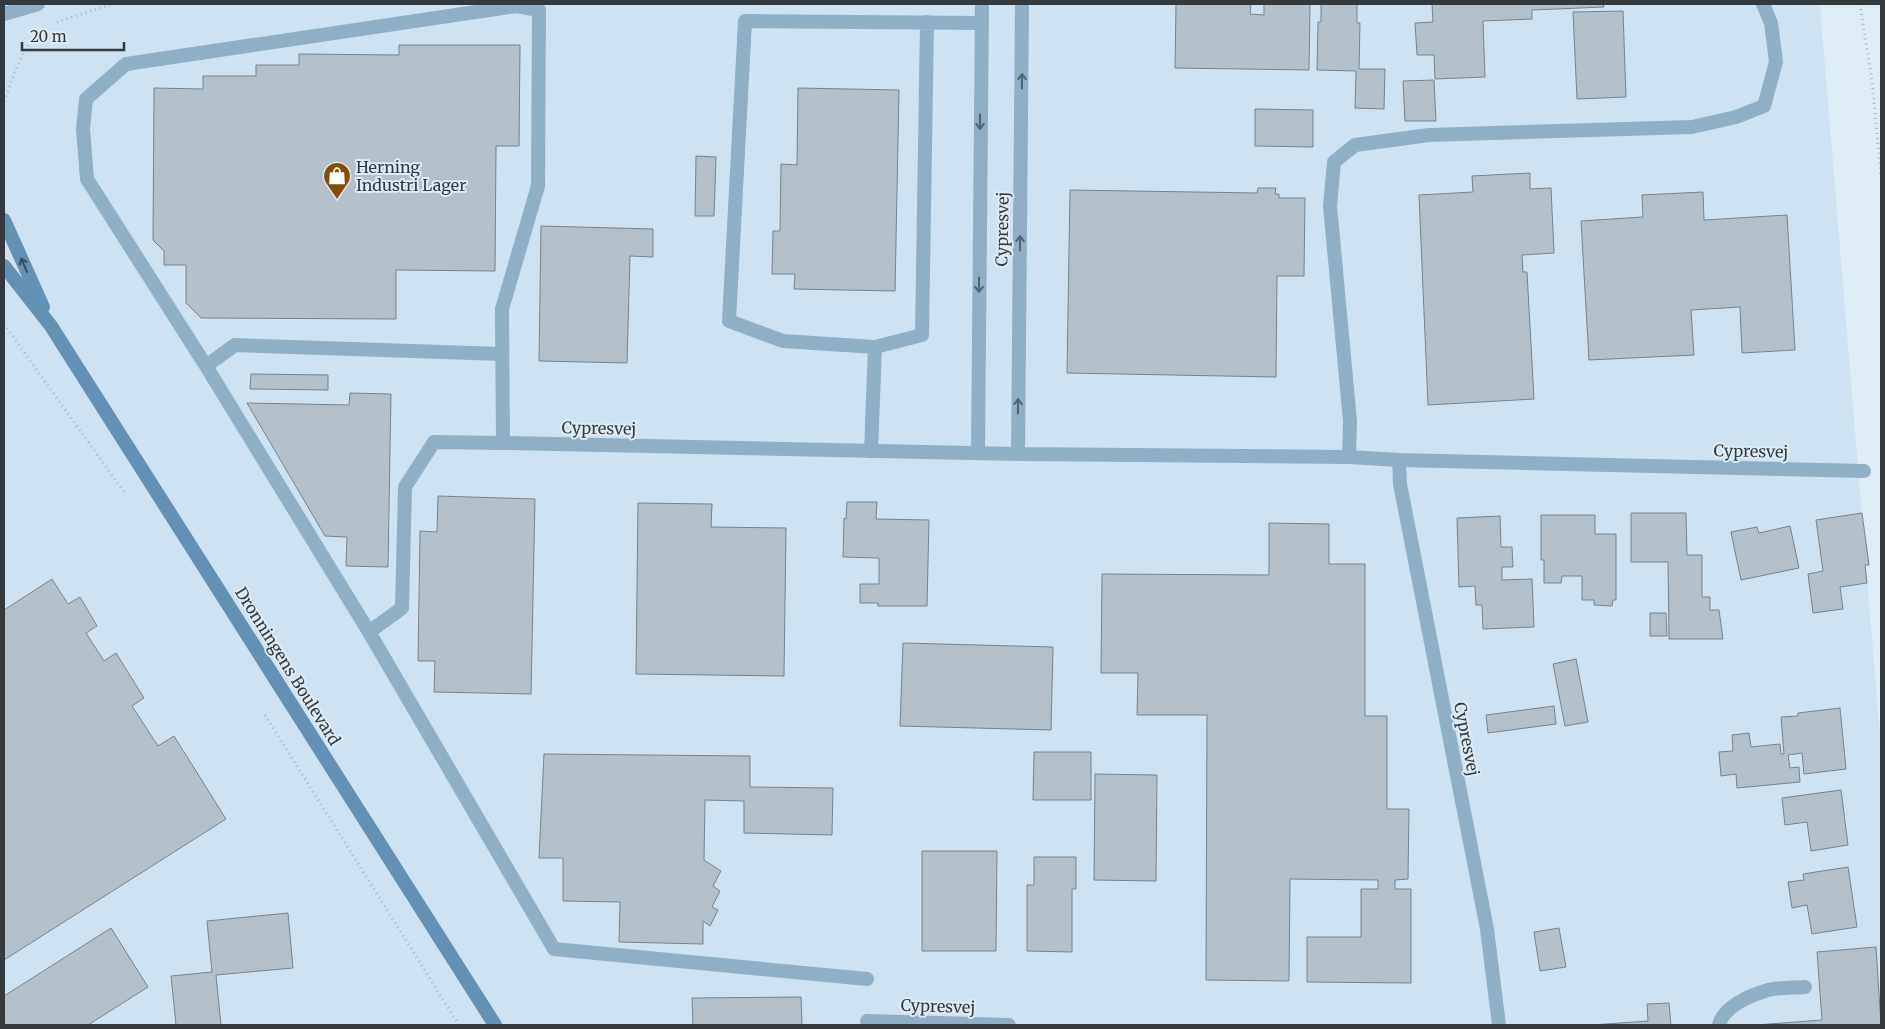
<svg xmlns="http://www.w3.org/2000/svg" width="1885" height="1029" viewBox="0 0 1885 1029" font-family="Merriweather,serif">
<rect width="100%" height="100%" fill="#deecf6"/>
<path fill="#cee2f2" d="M 4,4 L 1820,4 L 1881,748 L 1881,1025 L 4,1025 Z"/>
<path fill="#b3c0ca" stroke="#76838c" d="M 1176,4 L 1251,4 L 1250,14 L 1264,15 L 1264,4 L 1310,4 L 1309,70 L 1175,68 Z
M 1321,4 L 1357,4 L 1357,23 L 1360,23 L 1359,69 L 1385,69 L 1384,109 L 1355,108 L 1356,71 L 1317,70 L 1318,22 L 1321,22 Z
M 1432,4 L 1603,4 L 1604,7 L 1532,10 L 1532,19 L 1483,21 L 1485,77 L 1435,79 L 1434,55 L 1417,55 L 1415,23 L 1433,22 Z
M 1623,11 L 1626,97 L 1577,99 L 1573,12 Z
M 399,45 L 520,45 L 519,146 L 496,146 L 495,271 L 396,270 L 396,319 L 201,318 L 186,303 L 186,265 L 164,265 L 164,251 L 153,240 L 154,88 L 203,89 L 203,76 L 256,76 L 256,65 L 299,65 L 299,54 L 399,55 Z
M 1434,80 L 1436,121 L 1405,121 L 1403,81 Z
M 798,88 L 899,90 L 895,291 L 794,289 L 795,274 L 772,274 L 773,231 L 780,231 L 781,164 L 797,165 Z
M 1255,109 L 1313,110 L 1313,147 L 1255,146 Z
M 696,156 L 716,157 L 714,216 L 695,216 Z
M 1530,173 L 1530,189 L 1551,188 L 1554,253 L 1522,255 L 1523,272 L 1527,272 L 1534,399 L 1428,405 L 1419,195 L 1473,192 L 1472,176 Z
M 1258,188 L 1276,188 L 1275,194 L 1279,194 L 1279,198 L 1305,198 L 1304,276 L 1277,276 L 1276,377 L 1067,373 L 1070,190 L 1257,193 Z
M 1703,192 L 1704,220 L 1787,215 L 1795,350 L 1742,353 L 1740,307 L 1691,310 L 1694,355 L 1589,360 L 1581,221 L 1643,217 L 1642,195 Z
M 541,226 L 653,229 L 653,257 L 630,256 L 627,363 L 539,361 Z
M 251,374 L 328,375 L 328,390 L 250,389 Z
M 350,393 L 391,394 L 388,567 L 346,566 L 347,537 L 325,536 L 247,403 L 349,405 Z
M 438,496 L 535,499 L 531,694 L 434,692 L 435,661 L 418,661 L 420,531 L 437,532 Z
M 847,502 L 877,502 L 876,519 L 929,520 L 927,606 L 878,606 L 878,603 L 860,603 L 860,584 L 879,584 L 879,558 L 843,557 L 844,518 L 846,519 Z
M 638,503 L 712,504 L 711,527 L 786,528 L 784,676 L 636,674 Z
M 1631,513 L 1686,513 L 1687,555 L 1702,555 L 1702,597 L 1710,597 L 1710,610 L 1719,610 L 1723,639 L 1669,639 L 1668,562 L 1631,562 Z
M 1862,513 L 1869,565 L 1865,565 L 1867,583 L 1840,587 L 1843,609 L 1813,613 L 1808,574 L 1823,571 L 1816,520 Z
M 1541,515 L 1595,515 L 1595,534 L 1616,534 L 1616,600 L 1613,600 L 1612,606 L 1594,605 L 1594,600 L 1582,600 L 1582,576 L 1562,576 L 1561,583 L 1544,583 L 1544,560 L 1541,560 Z
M 1500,516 L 1501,547 L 1512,547 L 1513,567 L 1502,567 L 1502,580 L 1532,579 L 1534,627 L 1483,629 L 1482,605 L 1476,605 L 1475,586 L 1459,587 L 1457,518 Z
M 1269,523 L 1329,524 L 1329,564 L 1365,564 L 1365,716 L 1387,716 L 1387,809 L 1409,809 L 1408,879 L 1395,880 L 1395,889 L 1411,889 L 1411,983 L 1307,982 L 1307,937 L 1361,937 L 1361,889 L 1378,889 L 1378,880 L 1290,879 L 1289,981 L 1206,980 L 1207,715 L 1137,715 L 1138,673 L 1101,673 L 1102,574 L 1269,575 Z
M 1790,526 L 1799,568 L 1741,580 L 1731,532 L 1757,527 L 1759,533 Z
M 52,579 L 68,604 L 80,597 L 97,626 L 86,633 L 104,661 L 116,653 L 144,698 L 132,706 L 158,746 L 174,736 L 226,819 L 4,960 L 4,610 Z
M 1650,613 L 1666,613 L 1667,636 L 1650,636 Z
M 903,643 L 1053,647 L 1051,730 L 900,726 Z
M 1576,659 L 1588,722 L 1565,726 L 1553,664 Z
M 1554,706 L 1556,724 L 1488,733 L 1486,715 Z
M 1840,708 L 1846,769 L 1804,774 L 1802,753 L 1788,755 L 1790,768 L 1799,767 L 1800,782 L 1737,788 L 1736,774 L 1721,776 L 1719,752 L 1733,751 L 1732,735 L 1749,733 L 1751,747 L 1780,744 L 1781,754 L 1784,754 L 1781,717 L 1798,716 L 1798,713 Z
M 1034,752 L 1091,752 L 1091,800 L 1033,800 Z
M 544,754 L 750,756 L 750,787 L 833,788 L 832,835 L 744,833 L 744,801 L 705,800 L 704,860 L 721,871 L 713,886 L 720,891 L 712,907 L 718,910 L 710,926 L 703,921 L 703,944 L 619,942 L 620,902 L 563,901 L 563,858 L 539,858 Z
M 1095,774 L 1157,775 L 1156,881 L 1094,880 Z
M 1841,790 L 1848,845 L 1811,851 L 1807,822 L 1785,825 L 1782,798 Z
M 922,851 L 997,851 L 996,951 L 922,951 Z
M 1034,857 L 1076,857 L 1076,889 L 1072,889 L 1072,952 L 1027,951 L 1027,885 L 1034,885 Z
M 1848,867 L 1857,927 L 1812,934 L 1807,905 L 1792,908 L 1788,882 L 1804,880 L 1803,874 Z
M 288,913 L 293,968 L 216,975 L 221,1025 L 176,1025 L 171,976 L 212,972 L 207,921 Z
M 111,928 L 148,987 L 88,1025 L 6,1025 L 4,1022 L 4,996 Z
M 1559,928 L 1566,967 L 1540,971 L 1534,932 Z
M 1876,947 L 1881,1025 L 1756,1025 L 1822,1020 L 1817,952 Z
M 801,997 L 802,1025 L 693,1025 L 692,998 Z
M 1669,1003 L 1671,1025 L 1592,1025 L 1648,1021 L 1647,1004 Z"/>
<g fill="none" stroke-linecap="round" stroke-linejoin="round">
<path stroke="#aab6be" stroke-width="3" stroke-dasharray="1 4" stroke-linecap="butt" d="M 1860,4 L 1872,81 L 1881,176
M 57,22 L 113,4
M 4,101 C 12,80 23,45 40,31
M 4,324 L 124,492
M 265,715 L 459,1025"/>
<path stroke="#90afc5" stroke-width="14" d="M 927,22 L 922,335 L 875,347 L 783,341 L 729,321 L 745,21 L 981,23
M 206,366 L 235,345 L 502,354
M 871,451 L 875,347
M 1349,457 L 1350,421 L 1330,206 L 1334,162 L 1355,145 L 1429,135 L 1692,127 L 1736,117 L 1764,106 L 1776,62 L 1771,23 L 1763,4
M 369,632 L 402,608 L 405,487 L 434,442 L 503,443 L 502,309 L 538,186 L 539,10 L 516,6 L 126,64 L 86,99 L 83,129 L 87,179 L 206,366 L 369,632 L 554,949 L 867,979
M 1719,1025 C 1723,1007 1749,996 1765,991 C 1777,987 1793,988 1805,987"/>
<path stroke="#90afc5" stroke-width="14" d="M 4,14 L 38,4
M 503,443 L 1018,454 L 1349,457 L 1399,460 L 1400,484 L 1487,929 L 1499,1025
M 978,453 L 982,4
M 1018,454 L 1022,4
M 1399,460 L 1864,471
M 867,1021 L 1009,1025"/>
<path stroke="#6391b3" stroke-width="14" d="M 4,220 L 43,307
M 4,266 L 51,326 L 495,1025"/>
</g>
<defs><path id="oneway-shaft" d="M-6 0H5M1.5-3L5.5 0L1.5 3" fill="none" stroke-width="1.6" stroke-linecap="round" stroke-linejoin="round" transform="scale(1.25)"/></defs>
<g stroke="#54626d">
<use href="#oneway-shaft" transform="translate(1022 81) rotate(-89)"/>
<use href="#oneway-shaft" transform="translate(980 122) rotate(90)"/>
<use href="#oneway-shaft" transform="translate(1020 243) rotate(-89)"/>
<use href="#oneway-shaft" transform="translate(979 285) rotate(90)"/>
<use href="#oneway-shaft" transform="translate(1018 406) rotate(-89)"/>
</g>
<use stroke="#3d4b55" href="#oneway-shaft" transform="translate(24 265) rotate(-114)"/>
<defs>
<symbol id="shop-pin" viewBox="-11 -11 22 30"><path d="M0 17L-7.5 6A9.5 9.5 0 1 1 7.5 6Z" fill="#874c07" stroke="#deecf6"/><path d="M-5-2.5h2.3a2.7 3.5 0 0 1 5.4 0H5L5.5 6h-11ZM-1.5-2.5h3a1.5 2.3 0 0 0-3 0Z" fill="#fff"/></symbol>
</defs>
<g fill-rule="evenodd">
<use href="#shop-pin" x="321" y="160" width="32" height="43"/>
</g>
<g text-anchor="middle" stroke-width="4" stroke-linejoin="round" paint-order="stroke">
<g font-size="16" fill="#33393d" stroke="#deecf6" text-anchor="start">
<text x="356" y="173">Herning<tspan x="356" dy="18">Industri Lager</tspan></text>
</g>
<g font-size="16" fill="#33393d" stroke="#deecf6">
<text transform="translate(1002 229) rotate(-89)" y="6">Cypresvej</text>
<text transform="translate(599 428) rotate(1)" y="6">Cypresvej</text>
<text transform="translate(1751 451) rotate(1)" y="6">Cypresvej</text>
<text transform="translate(288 666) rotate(58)" y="6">Dronningens Boulevard</text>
<text transform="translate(1467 739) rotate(79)" y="6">Cypresvej</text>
<text transform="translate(938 1006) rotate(2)" y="6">Cypresvej</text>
</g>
</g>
<rect width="1885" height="1029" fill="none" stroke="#33393d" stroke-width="10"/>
<path d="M22 42v8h102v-8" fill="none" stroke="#33393d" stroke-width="2.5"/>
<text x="30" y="42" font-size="15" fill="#33393d" stroke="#deecf6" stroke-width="4" paint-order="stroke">20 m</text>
</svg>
